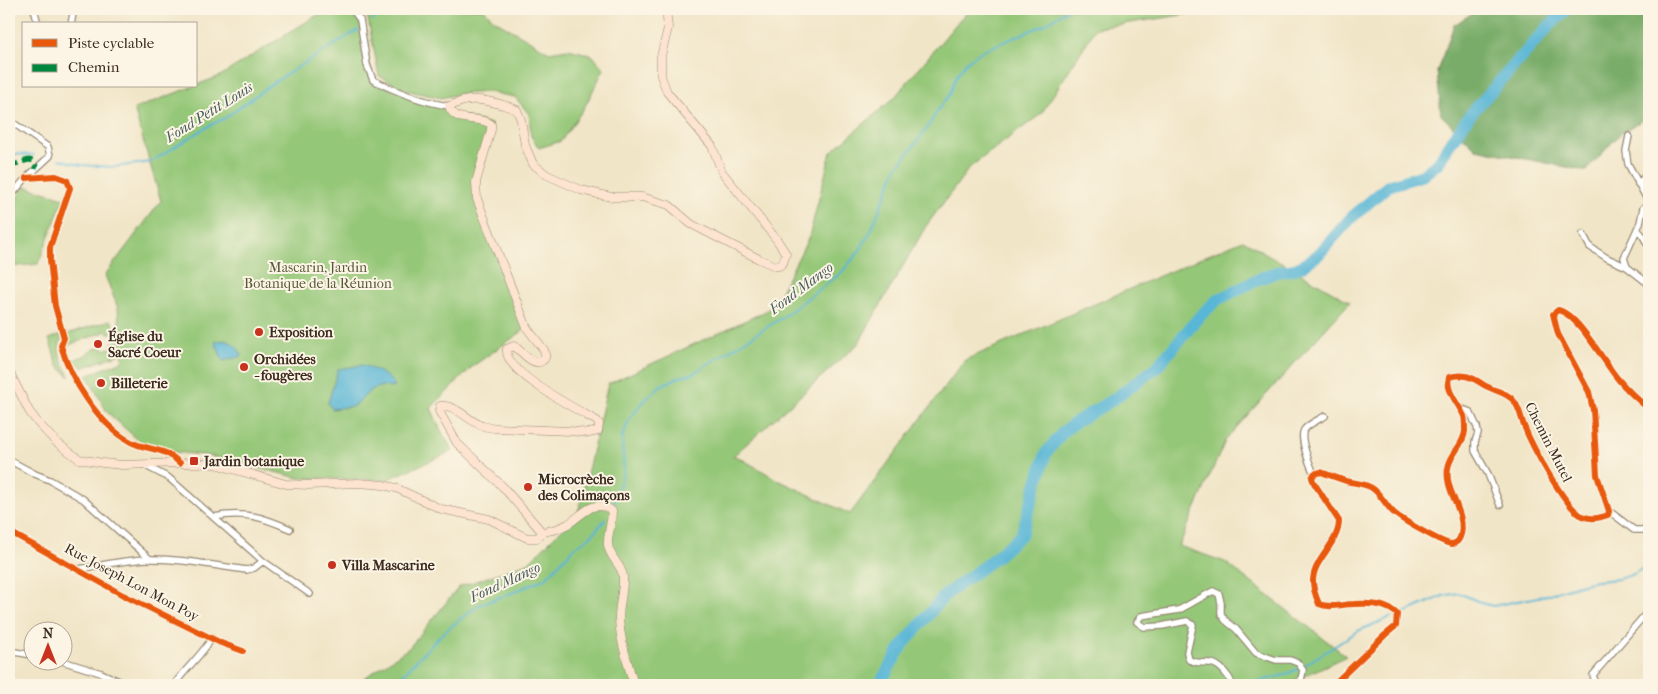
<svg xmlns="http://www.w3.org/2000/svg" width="1658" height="694" viewBox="0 0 1658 694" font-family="'IM FELL French Canon',serif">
<rect width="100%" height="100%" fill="#fcf5e5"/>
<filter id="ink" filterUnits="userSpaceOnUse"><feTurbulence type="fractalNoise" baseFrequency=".02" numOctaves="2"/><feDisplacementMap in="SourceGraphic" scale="10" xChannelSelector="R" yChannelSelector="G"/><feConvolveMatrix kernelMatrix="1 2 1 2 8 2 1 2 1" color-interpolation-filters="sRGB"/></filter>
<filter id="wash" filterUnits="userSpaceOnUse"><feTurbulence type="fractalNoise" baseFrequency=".0096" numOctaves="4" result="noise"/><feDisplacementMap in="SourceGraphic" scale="20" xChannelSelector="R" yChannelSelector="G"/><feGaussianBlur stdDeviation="1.12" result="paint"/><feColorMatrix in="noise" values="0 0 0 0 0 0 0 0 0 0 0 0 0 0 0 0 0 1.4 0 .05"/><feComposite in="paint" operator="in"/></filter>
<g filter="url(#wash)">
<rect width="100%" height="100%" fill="#f1e5c7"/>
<path fill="#95c778" stroke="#68784b" d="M 331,9 L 352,9 L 360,20 L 373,80 L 395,91 L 449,106 L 451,113 L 491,124 L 476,182 L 477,199 L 527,328 L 473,366 L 431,408 L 440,429 L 453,451 L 386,480 L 299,478 L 210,456 L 157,450 L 138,440 L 107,412 L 87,375 L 123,361 L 118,308 L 105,275 L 161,201 L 134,109 L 220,76 L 314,17 Z
M 366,9 L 484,9 L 493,19 L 549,52 L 568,49 L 592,55 L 604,69 L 584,108 L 561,141 L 539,148 L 531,136 L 529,114 L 515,97 L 488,92 L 459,94 L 441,98 L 405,90 L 379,76 Z
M 973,9 L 1265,9 L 1253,14 L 1196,13 L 1096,28 L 1041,114 L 970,167 L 926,226 L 858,344 L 733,456 L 738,457 L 778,480 L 850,514 L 965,360 L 1243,240 L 1350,302 L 1226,439 L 1179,546 L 1225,562 L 1346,656 L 1285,685 L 354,685 L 409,648 L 459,587 L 528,563 L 578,513 L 608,384 L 766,311 L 775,303 L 809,237 L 831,152 L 894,98 L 961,18 Z
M 24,186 L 64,198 L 38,264 L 9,267 L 9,214 L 15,196 L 17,197 Z
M 111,320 L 117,332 L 108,333 L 107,331 L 63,347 L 67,334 Z
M 61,335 L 62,338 C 55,353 64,365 70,377 L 58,366 L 49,339 Z
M 119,340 L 120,354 L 82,368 L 80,364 L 72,366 L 70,362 L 88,354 L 88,352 L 102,346 L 104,350 L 113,347 L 112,343 Z"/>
<path fill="#78ac68" stroke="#5a6b43" d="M 1479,9 L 1649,9 L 1649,116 L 1621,133 L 1586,171 L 1476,149 L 1441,115 L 1437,71 L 1454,25 Z"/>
<path fill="#58b6d6" stroke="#4a707a" d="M 223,340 C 233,342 238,347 242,356 L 223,361 L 215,342 Z
M 363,365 C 375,370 388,374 395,386 L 391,388 L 382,386 L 371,390 L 354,406 L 332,409 L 328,403 L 338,369 Z"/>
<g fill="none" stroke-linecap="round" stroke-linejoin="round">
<path stroke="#58b6d6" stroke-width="2" d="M 373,20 L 384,9
M 9,154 L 34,155
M 59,159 L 81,165 L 114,167 L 151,162 L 205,128 L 225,118 L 273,83 L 358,30
M 612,509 L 624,471 L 622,437 L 630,418 L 645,400 L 660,386 L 677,378 L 692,374 L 761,331 L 783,317 L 841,273 L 858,253 L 870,233 L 896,169 L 928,127 L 937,111 L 950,94 L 956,77 L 966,62 L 982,51 L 1044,25 L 1068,9
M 1402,614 L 1443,596 L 1459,593 L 1482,603 L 1493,606 L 1543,596 L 1579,585 L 1596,581 L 1618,579 L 1634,574 L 1649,564
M 1306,664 L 1332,648 L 1358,631 L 1391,617
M 394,685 L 408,669 L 442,634 L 463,617 L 479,605 L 514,592 L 546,578 L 575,547 L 590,537 L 605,520
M 1245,685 L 1284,675 L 1298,669"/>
<path stroke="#58b6d6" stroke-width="12" d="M 879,685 L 902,646 L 945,595 L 995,558 L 1021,535 L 1046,453 L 1064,431 L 1076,422 L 1114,399 L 1157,367 L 1199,317 L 1217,300 L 1263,277 L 1277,272 L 1295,269 L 1302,266 L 1318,255 L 1351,218 L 1388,186 L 1423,175 L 1439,162 L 1447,148 L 1469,116 L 1549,26 L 1567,9"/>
</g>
</g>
<g filter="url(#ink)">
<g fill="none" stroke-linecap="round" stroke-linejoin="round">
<defs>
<path id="minor" d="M 34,9 L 38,24
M 352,9 L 360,20 L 367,65 L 373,80 C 397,92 422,102 449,106
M 71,24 L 74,9
M 9,120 L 48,147 L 50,156 L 26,178 L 9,198
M 1629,136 L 1626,151 L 1628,164 L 1649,203
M 26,178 L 56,176 L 67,180 L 70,188 L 50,247 L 50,260 L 55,306 L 64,338 L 61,346 C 71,380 99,425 131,442 C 142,448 156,448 168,454 C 172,456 176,460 180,463
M 1638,184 L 1649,172
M 1649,203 L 1643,208 L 1640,223 L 1624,258 L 1627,267 L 1649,284
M 1637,229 L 1643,236 L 1649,247
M 1583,234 L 1590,247 L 1607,258 L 1627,267
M 1460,408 L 1470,412 L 1477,427 L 1478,433 L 1475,442 L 1475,451 L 1488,474 L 1500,505
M 9,460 L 35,474 L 50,480 L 83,499 L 150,559
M 144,465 L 169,478 L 263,561 L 310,594
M 1314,474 C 1310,465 1299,438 1304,430 C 1308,424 1318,420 1325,416
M 1609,511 L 1634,530 L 1649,530
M 214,517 C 244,511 263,517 290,529
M 10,532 L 123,595 L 221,643 L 243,651
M 79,569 C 102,565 125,560 148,559 C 181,558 214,566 247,570 L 254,568 L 263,561
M 9,651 L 32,655
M 62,661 L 101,673 L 128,685
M 174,685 C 186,668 201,656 212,638
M 1233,685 C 1229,676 1220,664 1210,663 C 1201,662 1198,664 1189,660 L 1187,652 L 1193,625 L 1187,621 L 1162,626 L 1144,627 L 1137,622 L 1141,616 L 1179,610 L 1213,591 L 1219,594 L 1221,603 L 1221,614 L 1225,620 L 1236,629 L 1256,653 L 1276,660 L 1290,660 L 1298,663 L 1303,670 L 1300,685
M 1333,685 L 1385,635 L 1396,626 L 1397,614 C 1387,604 1368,603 1354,604 C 1342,604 1330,609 1319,604 C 1316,597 1313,589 1313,581 C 1313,559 1339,544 1339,521 L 1314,483 L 1312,478 L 1314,474 L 1321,472 C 1329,475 1337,478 1346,481 C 1354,483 1364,483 1372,488 C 1381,494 1386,506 1394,513 C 1402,520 1442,543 1451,544 C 1457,544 1460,539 1461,534 C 1466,511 1444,491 1448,468 C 1450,454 1464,445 1465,431 C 1465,425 1465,420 1464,416 C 1459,404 1445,391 1449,377 C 1464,373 1472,377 1484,385 C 1494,391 1507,392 1514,401 C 1520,409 1521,418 1524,426 C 1532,446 1564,506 1582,516 C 1591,520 1599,518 1608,515 L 1609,511 L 1597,475 L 1593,410 L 1589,392 L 1558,334 L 1553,314 L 1558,310 C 1578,314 1605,364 1618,379 C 1627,390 1638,400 1649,409
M 1596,685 L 1593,675 L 1649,610"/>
<path id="secondary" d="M 9,371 L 29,411 L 38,423 L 56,442 L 79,459 L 103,463 L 122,465 L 180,463 L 215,464 L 286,484 L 308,485 L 359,483 L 383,485 L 396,488 L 441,509 L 489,519 L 527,538 L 538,538 L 542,532
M 9,521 L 11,525 L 9,535
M 542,532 L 503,487 L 457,443 L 439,411 L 440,406 C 455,403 469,422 483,426 C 487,427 491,428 495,428 L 570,431 L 589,433 L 598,431 L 599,424 L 597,421 C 580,411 502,372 507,349 L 514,346 C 521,350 532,367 542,361 C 546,358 546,354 544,350 L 527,328 L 477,199 L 476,182 L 491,130 L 491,124 C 478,115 455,125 449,106 C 454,105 459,102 464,101 C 479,97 503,104 517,110 L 521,120 L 525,145 L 533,164 L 547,175 L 581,190 L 611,197 L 642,197 L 669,205 L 691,224 L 759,259 L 775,266 L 779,266 L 783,263 L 786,254 L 777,240 L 722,172 L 712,146 L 667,92 L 661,76 L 661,56 L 668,28 L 666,9
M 542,532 C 551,531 559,529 568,524 C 583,515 593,497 612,511 C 612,522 607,537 608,545 C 610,559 622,565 623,576 C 624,589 619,604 619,618 C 620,641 628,663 634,685"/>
</defs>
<use href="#minor" stroke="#968872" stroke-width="8"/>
<use href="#secondary" stroke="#968872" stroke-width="9"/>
<use href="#minor" stroke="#fff" stroke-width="5.5"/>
<use href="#secondary" stroke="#fde4d1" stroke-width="8"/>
<path stroke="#00873e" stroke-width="5" stroke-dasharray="10 5" stroke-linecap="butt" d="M 9,167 L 21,162 L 29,160 L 33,161 L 36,165 L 35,169"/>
<defs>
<path id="cycleway" d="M 26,178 L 56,176 L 67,180 L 70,188 L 50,247 L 50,260 L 55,306 L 64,338 L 61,346 C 71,380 99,425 131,442 C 142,448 156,448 168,454 C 172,456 176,460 180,463
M 10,532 L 123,595 L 221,643 L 243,651
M 1333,685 L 1385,635 L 1396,626 L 1397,614 C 1387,604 1368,603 1354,604 C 1342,604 1330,609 1319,604 C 1316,597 1313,589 1313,581 C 1313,559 1339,544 1339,521 L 1314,483 L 1312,478 L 1314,474 L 1321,472 C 1329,475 1337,478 1346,481 C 1354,483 1364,483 1372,488 C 1381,494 1386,506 1394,513 C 1402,520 1442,543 1451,544 C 1457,544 1460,539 1461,534 C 1466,511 1444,491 1448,468 C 1450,454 1464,445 1465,431 C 1465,425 1465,420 1464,416 C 1459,404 1445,391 1449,377 C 1464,373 1472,377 1484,385 C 1494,391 1507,392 1514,401 C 1520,409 1521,418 1524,426 C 1532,446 1564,506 1582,516 C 1591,520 1599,518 1608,515 L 1609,511 L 1597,475 L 1593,410 L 1589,392 L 1558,334 L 1553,314 L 1558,310 C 1578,314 1605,364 1618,379 C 1627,390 1638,400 1649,409"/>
</defs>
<use href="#cycleway" stroke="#fcf5e5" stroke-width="9"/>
<use href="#cycleway" stroke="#e8590c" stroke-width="6"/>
</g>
</g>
<g fill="#c8321e" stroke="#fcf5e5" stroke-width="2">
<circle cx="259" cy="332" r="5"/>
<circle cx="98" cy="344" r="5"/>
<circle cx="244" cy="367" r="5"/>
<circle cx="101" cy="383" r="5"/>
<rect x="189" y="456" width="10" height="10" rx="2.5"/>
<circle cx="528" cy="487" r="5"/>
<circle cx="332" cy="565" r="5"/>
</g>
<g text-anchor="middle" stroke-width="4" stroke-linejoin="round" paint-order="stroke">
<g font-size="14" fill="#565939" stroke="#fcf5e5">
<text x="318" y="272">Mascarin, Jardin<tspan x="318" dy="16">Botanique de la Réunion</tspan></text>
</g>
<g font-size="14" font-weight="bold" fill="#3b2a1e" stroke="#fcf5e5" text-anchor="start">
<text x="269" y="337">Exposition</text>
<text x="108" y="341">Église du<tspan x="108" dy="16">Sacré Coeur</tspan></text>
<text x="254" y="364">Orchidées<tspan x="254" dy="16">- fougères</tspan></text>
<text x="111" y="388">Billeterie</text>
<text x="204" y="466">Jardin botanique</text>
<text x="538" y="484">Microcrèche<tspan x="538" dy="16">des Colimaçons</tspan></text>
<text x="342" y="570">Villa Mascarine</text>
</g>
<g font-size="14" fill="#3b2a1e" stroke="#fcf5e5">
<text transform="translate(1549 442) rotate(63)" y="5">Chemin Mutel</text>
<text transform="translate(132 582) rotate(28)" y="5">Rue Joseph Lon Mon Poy</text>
</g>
<g font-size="15" font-style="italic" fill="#455b5e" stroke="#fcf5e5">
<text transform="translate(209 112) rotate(-32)" y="5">Fond Petit Louis</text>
<text transform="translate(801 288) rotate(-37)" y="5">Fond Mango</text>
<text transform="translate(505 582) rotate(-25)" y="5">Fond Mango</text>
</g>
</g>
<rect width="1658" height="694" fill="none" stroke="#fcf5e5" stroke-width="30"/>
<rect x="22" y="22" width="175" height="65" fill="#fcf5e5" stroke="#afa495"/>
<rect x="32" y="39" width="25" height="8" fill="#e8590c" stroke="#afa495"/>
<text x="68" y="48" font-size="15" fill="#3b2a1e">Piste cyclable</text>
<rect x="32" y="64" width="25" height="8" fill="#00873e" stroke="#afa495"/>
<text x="68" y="72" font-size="15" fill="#3b2a1e">Chemin</text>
<g transform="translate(48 646)"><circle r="24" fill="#fcf5e5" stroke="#afa495"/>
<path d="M0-4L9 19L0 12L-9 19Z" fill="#c8321e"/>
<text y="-8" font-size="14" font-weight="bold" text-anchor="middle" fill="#3b2a1e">N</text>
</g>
</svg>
